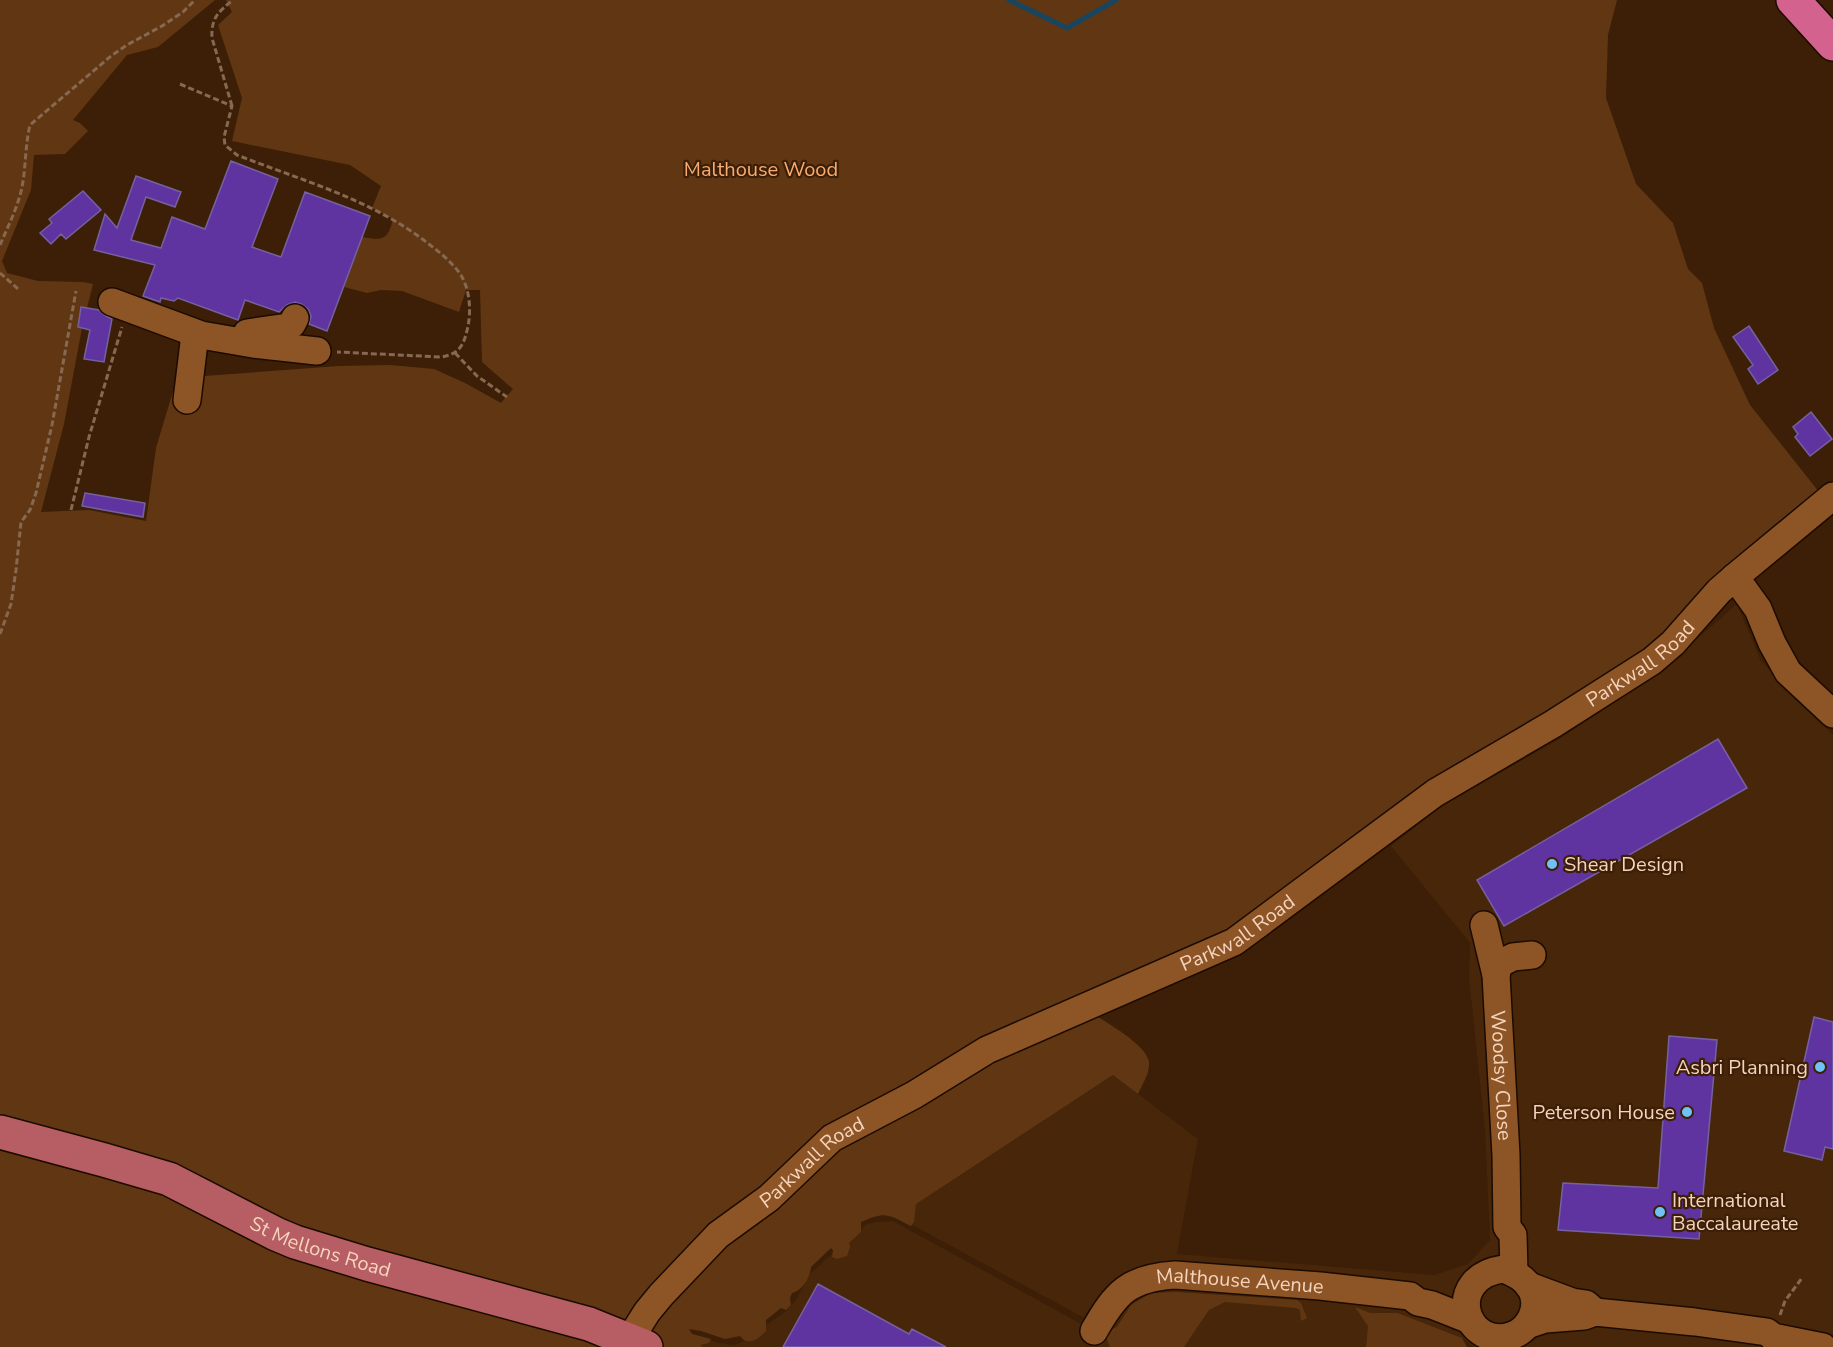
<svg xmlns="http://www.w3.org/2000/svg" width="1833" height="1347" viewBox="0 0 1833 1347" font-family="'Nunito Sans',sans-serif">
<rect width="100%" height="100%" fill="#3c1f06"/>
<path fill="#472609" d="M 1737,604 L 1761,661 L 1833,735 L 1833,1347 L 1474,1347 L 1462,1338 L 1398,1313 L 1370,1313 L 1366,1347 L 696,1347 L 700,1337 L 719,1343 L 734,1345 L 742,1342 L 786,1311 L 796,1300 L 810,1274 L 824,1261 L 867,1224 L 877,1222 L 893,1221 L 1085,1326 L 1088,1320 L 892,1214 L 910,1201 L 980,1162 L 1113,1075 L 1198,1139 L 1177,1254 L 1434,1275 L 1468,1264 L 1490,1240 L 1485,1130 L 1469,978 L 1470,943 L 1391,846 L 1442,806 L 1561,738 L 1655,675 Z"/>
<path fill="#613713" d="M 0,0 L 215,0 L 158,47 L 127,55 L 73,120 L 80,123 L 88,131 L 65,154 L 34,155 L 31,190 L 2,261 L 7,273 L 38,281 L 83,282 L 93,284 L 87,308 L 81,307 L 78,327 L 82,328 L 64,424 L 41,512 L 89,510 L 146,521 L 156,448 L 177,378 L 339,366 L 390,365 L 434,369 L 465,383 L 501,403 L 513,389 L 482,362 L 480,290 L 466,290 L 459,312 L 402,291 L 381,290 L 367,293 L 344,287 L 362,237 C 383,241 388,240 393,219 L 372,208 L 381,186 L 350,165 L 232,141 L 242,98 L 218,25 L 232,12 L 226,0 L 1617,0 L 1608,35 L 1606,98 L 1636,184 L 1673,223 L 1688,269 L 1702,283 L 1714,328 L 1750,405 L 1823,497 L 1760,546 L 1699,604 L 1673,635 L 1651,654 L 1573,706 L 1427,790 L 1369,828 L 1238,930 L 1210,945 L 971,1051 L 818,1137 L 764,1193 L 697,1247 L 707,1257 L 775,1206 L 852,1138 L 891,1120 L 948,1083 L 1004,1051 L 1092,1013 C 1107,1023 1147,1045 1149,1062 C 1150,1073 1142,1085 1138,1094 L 1113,1075 L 916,1204 L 914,1222 L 911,1226 C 887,1214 886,1211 861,1222 L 861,1232 L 849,1243 L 850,1247 L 847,1256 L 837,1259 L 832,1257 L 833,1250 L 831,1248 L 811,1267 C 810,1278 803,1290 792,1293 L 790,1298 L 791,1305 L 786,1310 L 781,1308 L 766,1320 L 766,1331 C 758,1339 748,1347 740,1336 L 725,1339 L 701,1331 L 689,1329 L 692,1334 L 711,1339 L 709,1343 L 700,1345 L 703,1347 L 655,1347 C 650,1327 641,1327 622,1325 L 495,1292 L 298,1237 L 269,1222 L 199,1182 L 140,1162 L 0,1124 Z
M 0,1139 L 611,1347 L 0,1347 Z
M 1176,1292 L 1297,1300 L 1301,1303 L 1307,1318 L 1301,1321 L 1300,1310 L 1296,1308 L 1225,1302 L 1209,1310 L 1184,1347 L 1110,1347 L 1106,1336 L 1109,1330 L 1117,1327 L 1131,1305 L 1151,1293 Z
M 1355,1307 L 1370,1313 L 1398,1313 L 1462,1338 L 1467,1347 L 1366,1347 L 1368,1326 Z"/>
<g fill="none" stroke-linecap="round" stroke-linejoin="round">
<path stroke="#18455f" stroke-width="5" d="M 1009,0 L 1067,28 L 1116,0"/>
</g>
<path fill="#6034a0" stroke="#75619f" stroke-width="1.5" d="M 231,161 L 278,179 L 252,247 L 281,257 L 305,192 L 370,216 L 327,331 L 309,324 L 311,316 L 308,309 L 301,304 L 295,302 L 287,305 L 279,312 L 245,300 L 238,320 L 178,298 L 174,301 L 161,298 L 160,302 L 143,296 L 155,265 L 94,250 L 105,214 L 117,228 L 136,176 L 181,192 L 175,207 L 146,197 L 131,240 L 161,248 L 172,217 L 205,229 Z
M 83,191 L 101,210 L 66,239 L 61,234 L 51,244 L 40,233 L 52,223 L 49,219 Z
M 81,307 L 99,310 L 106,316 L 112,319 L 104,362 L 84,359 L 90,330 L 78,327 Z
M 1749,326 L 1778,370 L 1758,384 L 1748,369 L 1753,365 L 1733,337 Z
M 1811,412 L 1832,439 L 1810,456 L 1795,437 L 1798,434 L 1793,427 Z
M 85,493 L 145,503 L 143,517 L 82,506 Z
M 1718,739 L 1747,788 L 1504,926 L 1477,880 Z
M 1814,1017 L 1833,1022 L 1833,1149 L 1825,1147 L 1822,1160 L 1784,1151 Z
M 1669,1036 L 1717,1040 L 1699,1239 L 1558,1230 L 1563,1183 L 1658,1188 Z
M 818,1284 L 909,1334 L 912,1329 L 946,1347 L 783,1347 Z"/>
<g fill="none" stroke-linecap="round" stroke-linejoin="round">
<defs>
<g id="minor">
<path d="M 112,302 L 201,335 L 253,344 L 317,351"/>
<path d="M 247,333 L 288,327 L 292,324 L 295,318"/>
<path d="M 187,400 L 195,334"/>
<path d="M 1735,577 L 1758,609 L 1772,643 L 1788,672 L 1833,714"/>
<path id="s1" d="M 1484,925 L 1496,975 L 1506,1155 L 1507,1227 L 1513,1235 L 1514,1272"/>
<path d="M 1496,975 L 1499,964 L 1513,957 L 1532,955"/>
<path d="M 1503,1269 C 1528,1277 1544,1297 1529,1322 C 1524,1330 1516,1335 1507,1337 C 1462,1345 1446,1277 1503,1269 Z"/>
<path d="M 1529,1286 L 1572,1302 L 1586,1304 L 1595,1312"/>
<path d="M 1527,1325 L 1545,1319 L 1584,1316 L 1595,1312 L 1695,1322 L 1767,1332 L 1773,1337 L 1823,1347"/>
<path id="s2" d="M 1094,1331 C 1116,1292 1129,1278 1175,1275 L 1320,1286 L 1410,1296 L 1418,1302 L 1432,1305 L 1470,1320"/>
<path id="s3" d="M 630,1339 L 647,1312 L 661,1295 L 718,1235 L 769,1198 L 832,1138 L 914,1095 L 987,1050 L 1234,942 L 1435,793 L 1553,724 L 1652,661 L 1673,643 L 1719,591 L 1735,577 L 1833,496"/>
</g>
<g id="major">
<path id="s4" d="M 0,1132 L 104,1160 L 169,1179 L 276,1234 L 295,1242 L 367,1264 L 589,1324 L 646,1347"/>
</g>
<path id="highway" d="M 1793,0 L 1833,44"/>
</defs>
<use href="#minor" stroke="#1c0b01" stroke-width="30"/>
<use href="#major" stroke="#1c0b01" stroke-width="36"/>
<use href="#highway" stroke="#1c0b01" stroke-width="36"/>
<path stroke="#876850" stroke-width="3" stroke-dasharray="6 3" stroke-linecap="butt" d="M 180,84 L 232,106 L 224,137 L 225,145 L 237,155 C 303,181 374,200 430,245 C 442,254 455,265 462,277 C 470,291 471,312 468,326 C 464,345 460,354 441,357 L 337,352
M 232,106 L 212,38 C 211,18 218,12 233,0
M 0,245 C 8,226 18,207 22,187 C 26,167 25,146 30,125 L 111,56 L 127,45 L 162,26 L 183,12 L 195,0
M 0,273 L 18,289
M 455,353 L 477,376 L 507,397
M 71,510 L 89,437 L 122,327
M 0,634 L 11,604 L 16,570 L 21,522 L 30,510 L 36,493 L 52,425 L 76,291
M 1780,1315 L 1785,1301 L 1802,1278"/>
<use href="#minor" stroke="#8d5526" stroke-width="27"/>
<use href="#major" stroke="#b75d64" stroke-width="33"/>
<use href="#highway" stroke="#d3628e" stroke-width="33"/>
</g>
<g fill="#70c2f4" stroke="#3c1f06" stroke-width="2">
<circle cx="1552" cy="864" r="6"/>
<circle cx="1820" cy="1067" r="6"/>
<circle cx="1687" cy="1112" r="6"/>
<circle cx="1660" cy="1212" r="6"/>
</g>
<g text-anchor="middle" stroke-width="4.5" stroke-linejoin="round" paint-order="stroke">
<g font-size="20" fill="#f8ab70" stroke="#3c1f06">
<text x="761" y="176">Malthouse Wood</text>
</g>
<g font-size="20" fill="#f5d4bd" stroke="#3c1f06">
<text dy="7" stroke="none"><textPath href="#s3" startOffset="1228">Parkwall Road</textPath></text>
<text dy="7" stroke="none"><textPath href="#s3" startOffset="742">Parkwall Road</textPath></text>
<text dy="7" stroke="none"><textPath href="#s1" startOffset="152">Woodsy Close</textPath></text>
<text dy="7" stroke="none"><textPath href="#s3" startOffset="256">Parkwall Road</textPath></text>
<text dy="7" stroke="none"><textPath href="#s4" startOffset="342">St Mellons Road</textPath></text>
<text dy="7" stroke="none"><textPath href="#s2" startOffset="170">Malthouse Avenue</textPath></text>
</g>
<g font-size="20" fill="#f5d4bd" stroke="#3c1f06" text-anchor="start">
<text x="1564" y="871">Shear Design</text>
<text x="1808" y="1074" text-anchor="end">Asbri Planning</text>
<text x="1675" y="1119" text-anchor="end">Peterson House</text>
<text x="1672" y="1207">International<tspan x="1672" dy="23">Baccalaureate</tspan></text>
</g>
</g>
</svg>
